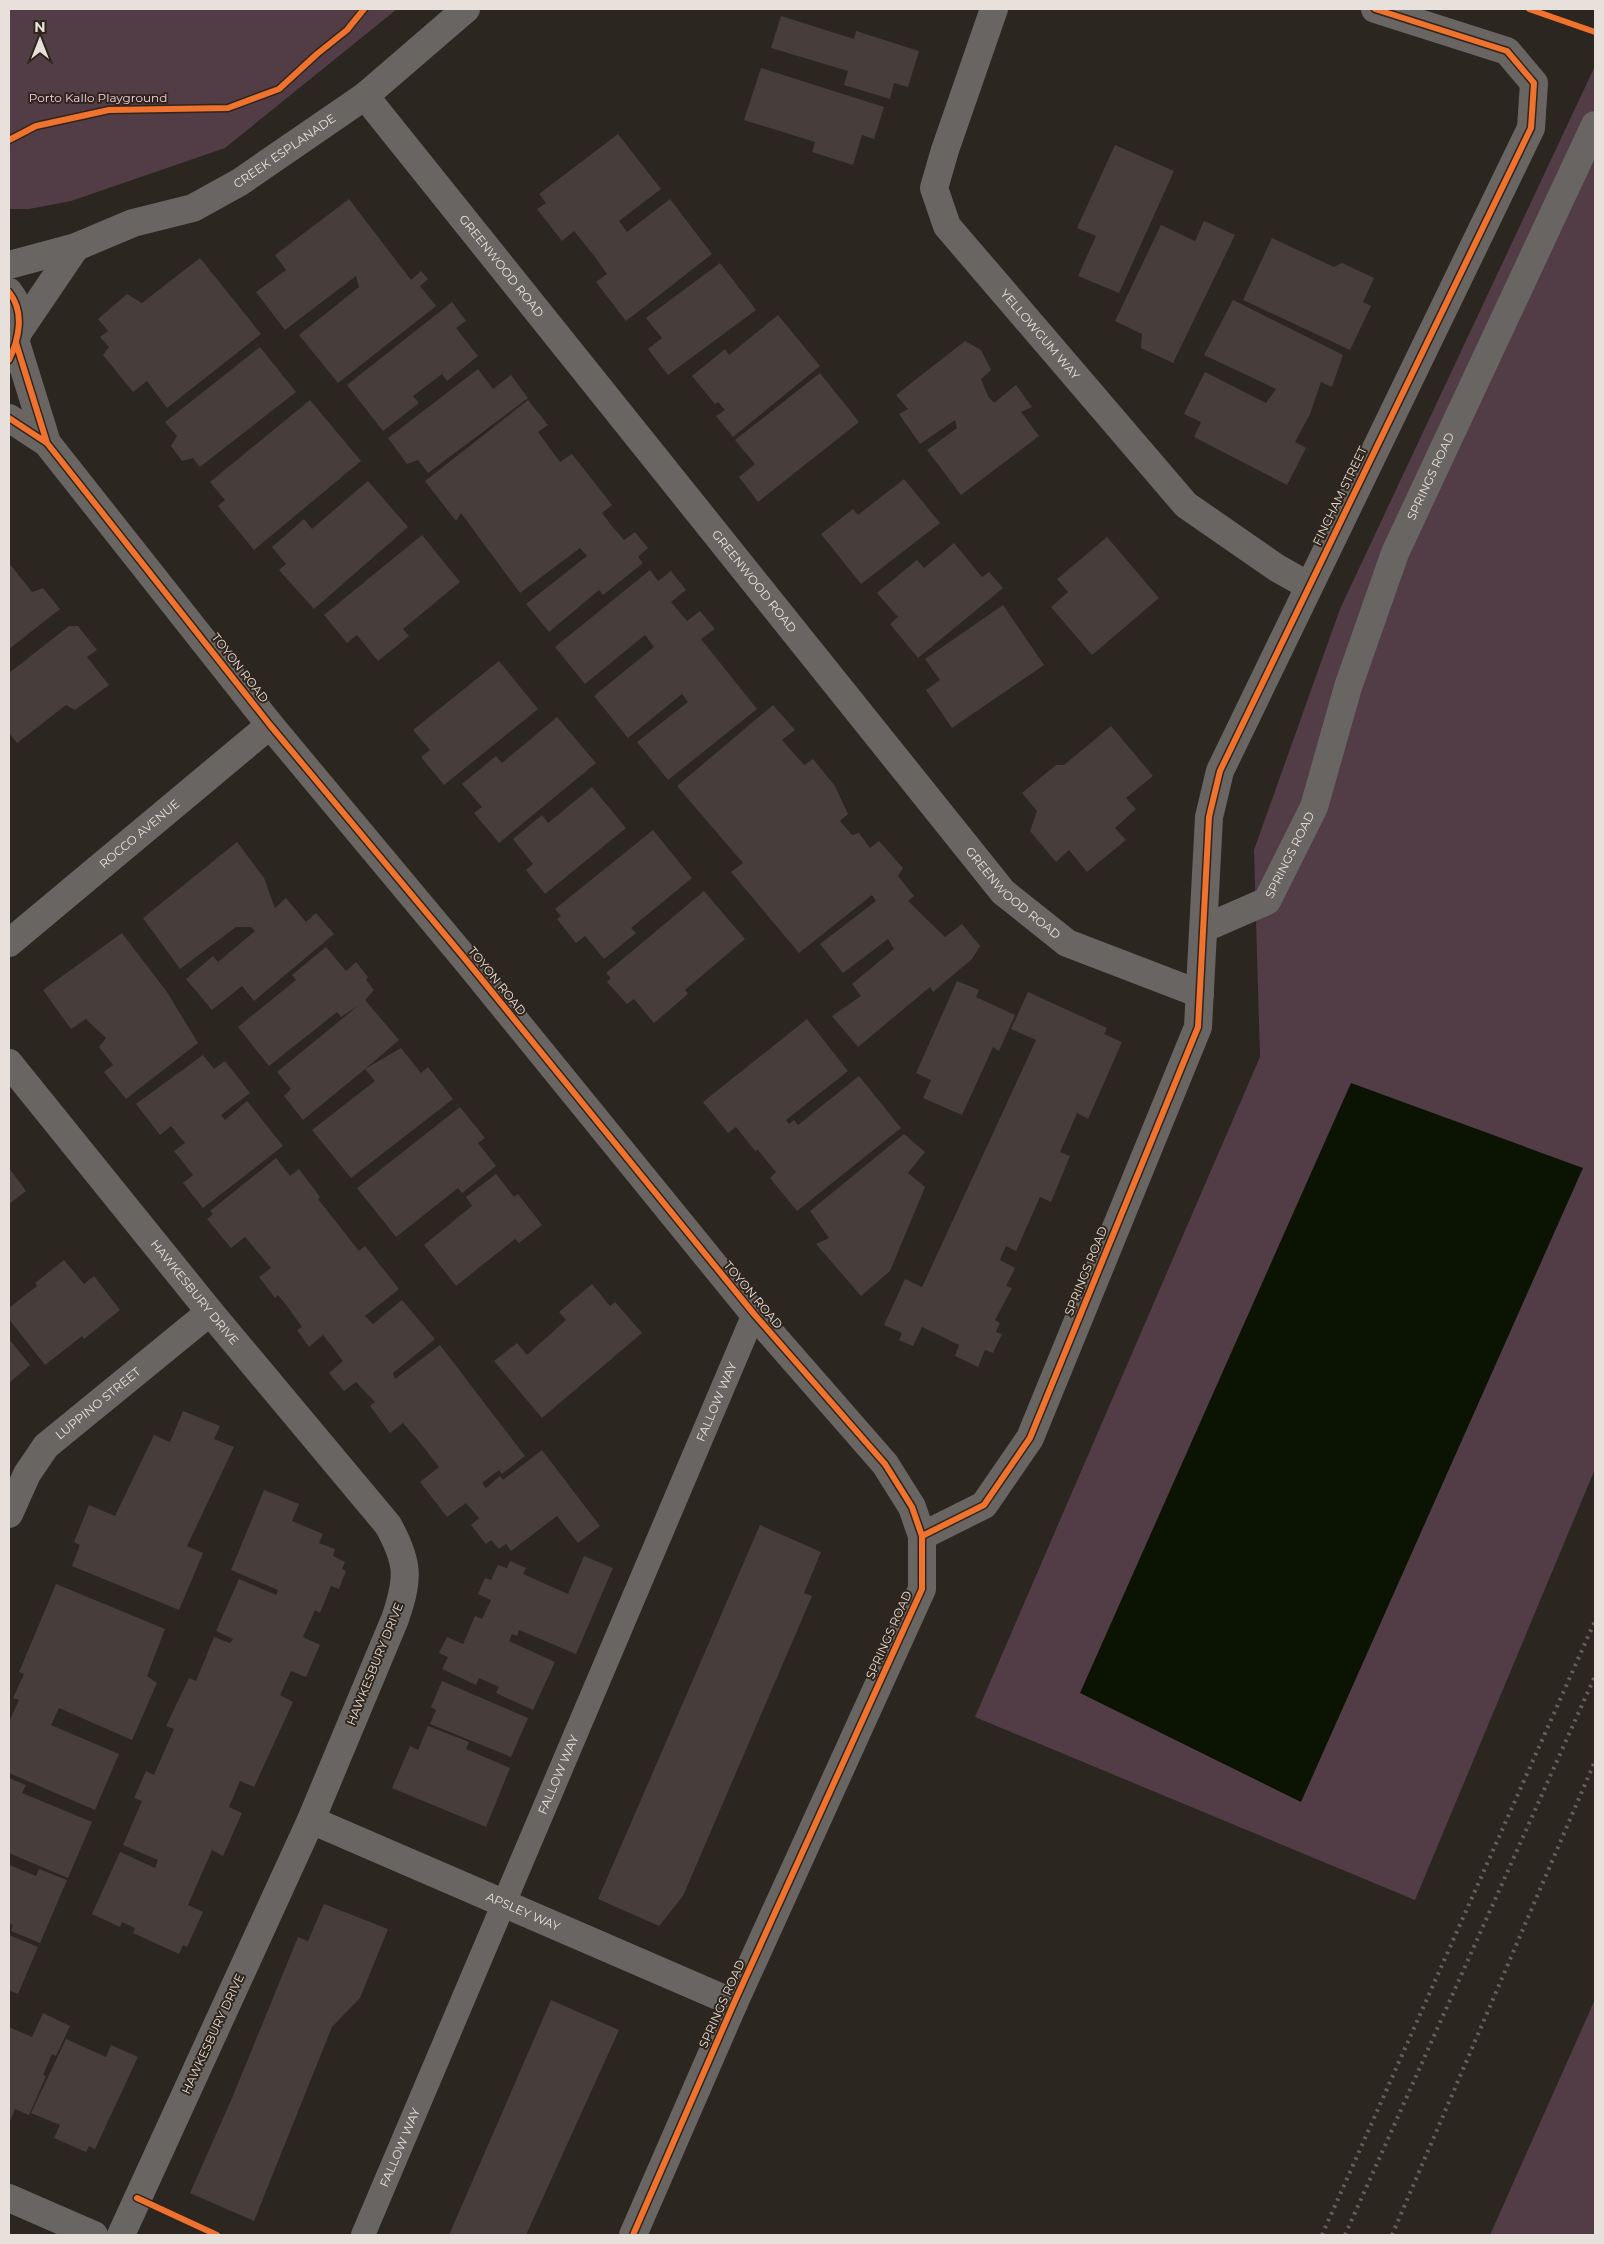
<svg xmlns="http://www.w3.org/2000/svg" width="1604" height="2244" viewBox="0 0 1604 2244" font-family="Montserrat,sans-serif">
<rect width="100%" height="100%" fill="#2c2621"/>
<path fill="#523d46" d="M 9,9 L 397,9 L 225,148 L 71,201 L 29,209 L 9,209 Z
M 1595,66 L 1595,1469 L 1415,1900 L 975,1717 L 1260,1057 L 1254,850 L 1340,609 Z
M 1595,1999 L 1595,2235 L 1490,2235 L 1589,2013 Z"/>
<path fill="#0b1403" d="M 1351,1083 L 1583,1168 L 1301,1802 L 1080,1693 Z"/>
<path fill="#473d3a" d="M 781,16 L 854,39 L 856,31 L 919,51 L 908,87 L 894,83 L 890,99 L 844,85 L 848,71 L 771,48 Z
M 761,68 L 884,107 L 874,139 L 862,135 L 853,165 L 812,152 L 815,142 L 744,120 Z
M 618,134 L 661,189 L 619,221 L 627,232 L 670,199 L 712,254 L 626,321 L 596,282 L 607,274 L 595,257 L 574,231 L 562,241 L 537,209 L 546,203 L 539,194 Z
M 1115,145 L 1174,171 L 1119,293 L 1078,276 L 1096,236 L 1077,228 Z
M 349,199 L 411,280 L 421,271 L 428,279 L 420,286 L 436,306 L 338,383 L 299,335 L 359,287 L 356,276 L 285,330 L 256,292 L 286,270 L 275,255 Z
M 1204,221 L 1235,235 L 1173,363 L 1141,348 L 1142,334 L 1115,321 L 1161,225 L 1195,241 Z
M 1272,238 L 1334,267 L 1342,263 L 1374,278 L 1363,302 L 1371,306 L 1350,350 L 1243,300 Z
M 200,258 L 261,334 L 167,408 L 147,381 L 133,392 L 103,355 L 109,347 L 100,337 L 108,331 L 98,319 L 127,294 L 142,303 Z
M 720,263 L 756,310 L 668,375 L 648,349 L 662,338 L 646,318 Z
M 1233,300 L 1343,355 L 1332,387 L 1321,382 L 1310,414 L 1295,442 L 1306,448 L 1287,485 L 1194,437 L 1201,422 L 1184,414 L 1205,372 L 1266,403 L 1276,389 L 1204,355 Z
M 452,302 L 466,321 L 456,328 L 478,356 L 447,381 L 442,374 L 413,396 L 419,403 L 383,431 L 347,385 Z
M 778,315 L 820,366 L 733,437 L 716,416 L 725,410 L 718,402 L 715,404 L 692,376 L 725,349 L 729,355 Z
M 965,341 L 981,350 L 991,370 L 981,379 L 988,396 L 994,403 L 1016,385 L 1032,407 L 1021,412 L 1039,436 L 961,495 L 927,450 L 957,428 L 955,420 L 920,444 L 899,414 L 908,409 L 896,395 Z
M 260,347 L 296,392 L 200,467 L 193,458 L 182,461 L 171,446 L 177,436 L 165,422 Z
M 478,369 L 493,389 L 511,375 L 528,398 L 428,473 L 418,460 L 407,464 L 388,438 Z
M 820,373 L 859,422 L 758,502 L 739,477 L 755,464 L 735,440 Z
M 310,400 L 361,461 L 254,550 L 218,506 L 225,500 L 210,482 Z
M 528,400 L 548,425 L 538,432 L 560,462 L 572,454 L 612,505 L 602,513 L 611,525 L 624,540 L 635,532 L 648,548 L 638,557 L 643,563 L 603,595 L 599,590 L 549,632 L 526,604 L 587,556 L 580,548 L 520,593 L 461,513 L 456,521 L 425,481 Z
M 904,479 L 940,523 L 861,584 L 821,534 L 853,509 L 858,515 Z
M 368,481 L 408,527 L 314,609 L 279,570 L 286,564 L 272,547 L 304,519 L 312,529 Z
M 422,535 L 460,582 L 403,629 L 409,636 L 378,661 L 357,635 L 347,643 L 324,615 Z
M 1107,537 L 1159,598 L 1092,655 L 1051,607 L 1068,592 L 1057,579 Z
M 954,543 L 982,577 L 989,572 L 1003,588 L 918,658 L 890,624 L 898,617 L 877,593 L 917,560 L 924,568 Z
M 9,563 L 32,592 L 43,588 L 60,609 L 9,649 Z
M 650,570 L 658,581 L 671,571 L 686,590 L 671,602 L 687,621 L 700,611 L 715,629 L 701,639 L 757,709 L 668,780 L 637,742 L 688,702 L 682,694 L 628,738 L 594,696 L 654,647 L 645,635 L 585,684 L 555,647 Z
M 1003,605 L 1044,665 L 952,728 L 926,690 L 940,680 L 925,659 Z
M 69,626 L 78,626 L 97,650 L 87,657 L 109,685 L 75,710 L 66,705 L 17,743 L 9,733 L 9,673 Z
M 499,661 L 538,709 L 444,785 L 421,757 L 430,750 L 413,730 Z
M 773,705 L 795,730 L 782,740 L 804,765 L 813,759 L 835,786 L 848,814 L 840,821 L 852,835 L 859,833 L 870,848 L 879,841 L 903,868 L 898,876 L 914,896 L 908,901 L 945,937 L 962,924 L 980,946 L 972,959 L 933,992 L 930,987 L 858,1047 L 832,1016 L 861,996 L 852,984 L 894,949 L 888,939 L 843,973 L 820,944 L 876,901 L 872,895 L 799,953 L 731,872 L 743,863 L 677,786 Z
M 557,717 L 596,763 L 499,843 L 474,813 L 482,807 L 462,784 L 496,756 L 502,763 Z
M 1111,726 L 1153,776 L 1126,798 L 1136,809 L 1115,828 L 1126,840 L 1087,872 L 1069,850 L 1056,862 L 1030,831 L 1037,811 L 1022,793 L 1056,765 L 1064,765 Z
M 592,787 L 626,828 L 545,894 L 526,870 L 533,864 L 513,839 L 542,815 L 548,823 Z
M 653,830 L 692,878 L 631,928 L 636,933 L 604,959 L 585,936 L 576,943 L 557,919 L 561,916 L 555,909 Z
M 237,842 L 264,878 L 275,908 L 286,898 L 306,922 L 316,913 L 334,934 L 254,1001 L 242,986 L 212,1010 L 186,979 L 213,956 L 218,962 L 255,931 L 251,927 L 236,927 L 180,969 L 143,918 Z
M 704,891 L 745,939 L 685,990 L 688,994 L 654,1023 L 634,999 L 627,1004 L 607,982 L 611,978 L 606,973 Z
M 122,933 L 167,992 L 198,1043 L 126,1099 L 104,1072 L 113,1065 L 99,1047 L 106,1038 L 86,1019 L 71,1029 L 43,990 Z
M 326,947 L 346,971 L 356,962 L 368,977 L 366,980 L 374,990 L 365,1000 L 399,1040 L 365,1069 L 401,1048 L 421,1073 L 428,1067 L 453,1099 L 351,1178 L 312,1130 L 375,1081 L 365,1069 L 303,1120 L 284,1096 L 291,1089 L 277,1072 L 359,1005 L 341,1017 L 337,1012 L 269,1066 L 238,1027 L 296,980 L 292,975 Z
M 957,981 L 979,990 L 976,997 L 1015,1015 L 999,1051 L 993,1047 L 962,1115 L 923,1098 L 931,1080 L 916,1073 Z
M 1028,992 L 1107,1028 L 1104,1034 L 1122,1042 L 1088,1119 L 1077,1113 L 1068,1134 L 1060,1152 L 1070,1156 L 1051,1202 L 1040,1197 L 1016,1251 L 1006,1246 L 1000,1260 L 1015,1268 L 1006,1286 L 1012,1288 L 995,1320 L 1000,1323 L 996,1332 L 1002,1334 L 993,1353 L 985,1350 L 978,1367 L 955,1356 L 959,1345 L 941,1336 L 922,1327 L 913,1346 L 899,1340 L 902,1333 L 884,1325 L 905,1279 L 922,1287 L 1036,1040 L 1011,1029 Z
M 807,1019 L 848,1071 L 786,1120 L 789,1124 L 794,1120 L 798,1125 L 859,1076 L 901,1128 L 797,1211 L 770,1178 L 776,1172 L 757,1149 L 756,1152 L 736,1127 L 728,1133 L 703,1102 Z
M 203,1055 L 214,1069 L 225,1061 L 250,1093 L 221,1115 L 225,1120 L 247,1101 L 283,1146 L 203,1208 L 183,1183 L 193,1175 L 174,1151 L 185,1143 L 171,1126 L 160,1135 L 136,1104 Z
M 460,1107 L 485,1138 L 478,1143 L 496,1166 L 462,1193 L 458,1188 L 396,1237 L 357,1188 Z
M 904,1134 L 925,1152 L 908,1173 L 925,1187 L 890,1271 L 861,1296 L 816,1244 L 829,1238 L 810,1211 Z
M 276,1158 L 290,1176 L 299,1169 L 320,1197 L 318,1199 L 359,1251 L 365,1246 L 399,1289 L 365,1316 L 373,1324 L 402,1300 L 435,1339 L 393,1373 L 395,1379 L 440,1345 L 525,1456 L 502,1474 L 499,1470 L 482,1483 L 486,1488 L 500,1476 L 503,1480 L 542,1450 L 600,1526 L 578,1543 L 557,1516 L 511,1551 L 506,1544 L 499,1549 L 491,1540 L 486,1544 L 471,1525 L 479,1518 L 466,1503 L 447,1517 L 420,1482 L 439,1467 L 422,1445 L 403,1423 L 390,1433 L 370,1406 L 375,1402 L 356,1382 L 344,1391 L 329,1373 L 343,1361 L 334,1349 L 323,1335 L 309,1347 L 297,1330 L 302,1327 L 287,1306 L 278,1295 L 275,1298 L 259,1277 L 271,1268 L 245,1237 L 231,1248 L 207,1219 L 213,1214 L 210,1211 Z
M 9,1168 L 26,1191 L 9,1204 Z
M 496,1174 L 514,1197 L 518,1194 L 542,1225 L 519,1243 L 515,1239 L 456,1286 L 424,1245 L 472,1206 L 466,1197 Z
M 64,1260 L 84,1284 L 94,1276 L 120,1310 L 84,1339 L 82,1336 L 45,1365 L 9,1319 L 9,1308 L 37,1286 L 35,1283 Z
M 592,1284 L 610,1306 L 615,1302 L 642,1333 L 542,1418 L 494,1361 L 517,1343 L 527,1355 L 566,1320 L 559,1312 Z
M 9,1339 L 30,1365 L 9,1383 Z
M 183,1411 L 220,1426 L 214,1439 L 234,1447 L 187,1546 L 203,1553 L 179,1610 L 72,1566 L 80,1545 L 74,1542 L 89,1505 L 115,1516 L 154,1435 L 170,1442 Z
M 264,1490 L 299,1504 L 292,1521 L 323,1534 L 319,1543 L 335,1549 L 333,1556 L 345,1562 L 342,1569 L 346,1571 L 339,1589 L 331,1586 L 320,1613 L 315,1610 L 303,1637 L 320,1645 L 306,1677 L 291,1671 L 280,1695 L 293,1702 L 254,1787 L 240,1781 L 229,1807 L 242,1813 L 223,1856 L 212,1850 L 188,1905 L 203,1912 L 187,1947 L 183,1945 L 179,1954 L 133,1933 L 135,1928 L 122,1922 L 120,1927 L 92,1914 L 120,1852 L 155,1868 L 158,1860 L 123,1845 L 142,1801 L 134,1798 L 146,1771 L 154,1775 L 174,1729 L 166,1726 L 189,1678 L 196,1681 L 214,1637 L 230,1643 L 233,1639 L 216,1631 L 239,1579 L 276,1595 L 278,1590 L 231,1570 Z
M 760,1525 L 821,1552 L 804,1593 L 812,1596 L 683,1896 L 659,1926 L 598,1899 Z
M 584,1556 L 613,1568 L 576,1654 L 519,1630 L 517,1636 L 512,1634 L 509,1641 L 555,1662 L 533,1710 L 496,1693 L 499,1687 L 479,1678 L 476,1685 L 442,1669 L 448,1657 L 439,1653 L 447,1637 L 463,1644 L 475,1616 L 482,1619 L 491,1600 L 478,1594 L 485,1578 L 491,1580 L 498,1565 L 507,1568 L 510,1561 L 526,1568 L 523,1574 L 568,1594 Z
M 56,1584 L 165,1629 L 147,1676 L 157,1683 L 132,1740 L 59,1708 L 51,1725 L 119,1754 L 95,1810 L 9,1773 L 9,1722 L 19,1700 L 13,1698 L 24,1674 L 19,1672 Z
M 442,1681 L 528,1718 L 511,1757 L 430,1724 L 436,1710 L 431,1707 Z
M 428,1726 L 469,1742 L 466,1749 L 510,1768 L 486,1827 L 392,1788 L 410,1746 L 418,1750 Z
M 9,1778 L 26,1785 L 22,1793 L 92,1822 L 68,1878 L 9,1853 Z
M 9,1865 L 36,1876 L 39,1869 L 67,1880 L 40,1943 L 11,1931 L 13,1925 L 9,1923 Z
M 324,1904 L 388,1929 L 360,1998 L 332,2027 L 254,2221 L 190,2193 L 232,2098 L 298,1937 L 308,1941 Z
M 9,1935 L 38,1947 L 18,1994 L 9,1990 Z
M 551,2000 L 619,2030 L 526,2235 L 449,2235 Z
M 43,2013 L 70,2026 L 56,2056 L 52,2054 L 43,2075 L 46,2076 L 29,2115 L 15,2109 L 9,2124 L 9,2027 L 32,2037 Z
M 66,2039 L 106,2057 L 111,2045 L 138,2057 L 95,2149 L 89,2146 L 86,2152 L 54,2138 L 60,2125 L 31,2113 Z"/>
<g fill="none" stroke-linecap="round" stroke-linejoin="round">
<path stroke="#696562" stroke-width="24" id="s1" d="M 363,2235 L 754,1314"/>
<g stroke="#696562" stroke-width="28">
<path id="s2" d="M 994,9 L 945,150 L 934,188 L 947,226 L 1186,505 L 1277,568 L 1309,586"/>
<path id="s3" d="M 365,96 L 1003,892 L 1067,943 L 1200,994"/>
<path id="s4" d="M 9,265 L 76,247 L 133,223 L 193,208 L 240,182 L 365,96 L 466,9"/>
<path d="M 19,331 L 76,247"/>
<path id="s5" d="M 1205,928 L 1267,901 L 1314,807 L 1348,687 L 1395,553 L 1595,125"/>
<path id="s6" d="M 9,943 L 270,725"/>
<path id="s7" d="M 9,1063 L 210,1312 L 388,1525 C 409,1563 409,1578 395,1619 L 311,1820 L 121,2235"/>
<path id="s8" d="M 9,1514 L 27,1474 L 46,1446 L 210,1312"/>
<path d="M 922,1536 L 984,1505 L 1030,1438 L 1198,1027 L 1209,817 L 1220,771 L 1531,128 L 1534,83 L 1507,51 L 1375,9"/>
<path id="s9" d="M 311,1820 L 734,2003"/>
<path d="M 9,2198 L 94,2235"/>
</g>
<path stroke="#696562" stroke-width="28" d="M 9,292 C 25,312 19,338 9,359
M 16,343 L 47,443
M 9,418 L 47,443 L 270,725 L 466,960 L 754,1314 L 885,1464 L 912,1507 L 922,1536 L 922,1589 L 734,2003 L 633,2235"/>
<path stroke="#635f5b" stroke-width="4" stroke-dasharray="2.5 5" stroke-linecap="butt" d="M 1322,2235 L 1595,1621
M 1345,2235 L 1595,1676
M 1392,2235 L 1595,1761"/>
<defs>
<path id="cycleway" d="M 1529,9 L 1595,32
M 9,140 L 36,126 L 109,110 L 228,108 L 279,89 L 317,54 L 347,30 L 364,9
M 9,292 C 25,312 19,339 9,360
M 16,343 L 47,443
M 9,418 L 47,443 L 270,725 L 466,960 L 754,1314 L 885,1464 L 912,1507 L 922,1536 L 922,1589 L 734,2003 L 633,2235
M 922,1536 L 984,1505 L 1030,1438 L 1198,1027 L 1209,817 L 1220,771 L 1531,128 L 1534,83 L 1507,51 L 1375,9
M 137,2198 L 217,2235"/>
</defs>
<use href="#cycleway" stroke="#30251d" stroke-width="9"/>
<use href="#cycleway" stroke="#ef722f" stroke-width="6"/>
</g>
<g text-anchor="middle" stroke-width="4" stroke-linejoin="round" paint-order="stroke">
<g font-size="12" fill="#f8cfe2" stroke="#30251d">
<text x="98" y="102">Porto Kallo Playground</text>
</g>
<g font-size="12" fill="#e8e1db" stroke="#30251d">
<text dy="4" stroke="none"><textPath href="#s4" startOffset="301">CREEK ESPLANADE</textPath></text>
<text dy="4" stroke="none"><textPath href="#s3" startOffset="218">GREENWOOD ROAD</textPath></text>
<text dy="4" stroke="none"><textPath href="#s2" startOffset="372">YELLOWGUM WAY</textPath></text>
<text dy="4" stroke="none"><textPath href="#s5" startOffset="524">SPRINGS ROAD</textPath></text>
<text transform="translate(1340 496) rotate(-64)" y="4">FINCHAM STREET</text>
<text dy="4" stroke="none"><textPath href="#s3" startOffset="622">GREENWOOD ROAD</textPath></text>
<text transform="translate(240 668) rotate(52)" y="4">TOYON ROAD</text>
<text dy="4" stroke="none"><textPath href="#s6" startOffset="170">ROCCO AVENUE</textPath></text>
<text dy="4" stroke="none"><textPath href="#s5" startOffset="119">SPRINGS ROAD</textPath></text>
<text dy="4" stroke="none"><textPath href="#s3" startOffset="1028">GREENWOOD ROAD</textPath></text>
<text transform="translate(497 981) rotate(51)" y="4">TOYON ROAD</text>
<text transform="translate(1086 1271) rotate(-68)" y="4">SPRINGS ROAD</text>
<text dy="4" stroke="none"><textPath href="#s7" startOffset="295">HAWKESBURY DRIVE</textPath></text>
<text transform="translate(753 1295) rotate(50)" y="4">TOYON ROAD</text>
<text dy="4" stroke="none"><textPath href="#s1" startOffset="905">FALLOW WAY</textPath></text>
<text dy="4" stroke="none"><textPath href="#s8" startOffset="145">LUPPINO STREET</textPath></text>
<text transform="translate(889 1635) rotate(-66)" y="4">SPRINGS ROAD</text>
<text transform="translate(375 1664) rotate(-68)" y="4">HAWKESBURY DRIVE</text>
<text dy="4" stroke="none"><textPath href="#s1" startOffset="500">FALLOW WAY</textPath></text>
<text dy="4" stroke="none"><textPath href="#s9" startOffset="231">APSLEY WAY</textPath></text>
<text transform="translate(722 2004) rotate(-66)" y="4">SPRINGS ROAD</text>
<text transform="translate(213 2034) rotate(-65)" y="4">HAWKESBURY DRIVE</text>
<text dy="4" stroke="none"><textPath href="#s1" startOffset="95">FALLOW WAY</textPath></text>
</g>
</g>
<rect width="1604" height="2244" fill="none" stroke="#e8e1db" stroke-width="20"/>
<g transform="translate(40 40)" stroke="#30251d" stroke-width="4" paint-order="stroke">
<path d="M0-4L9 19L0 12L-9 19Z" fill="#e8e1db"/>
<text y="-8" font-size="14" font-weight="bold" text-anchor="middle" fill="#e8e1db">N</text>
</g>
</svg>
